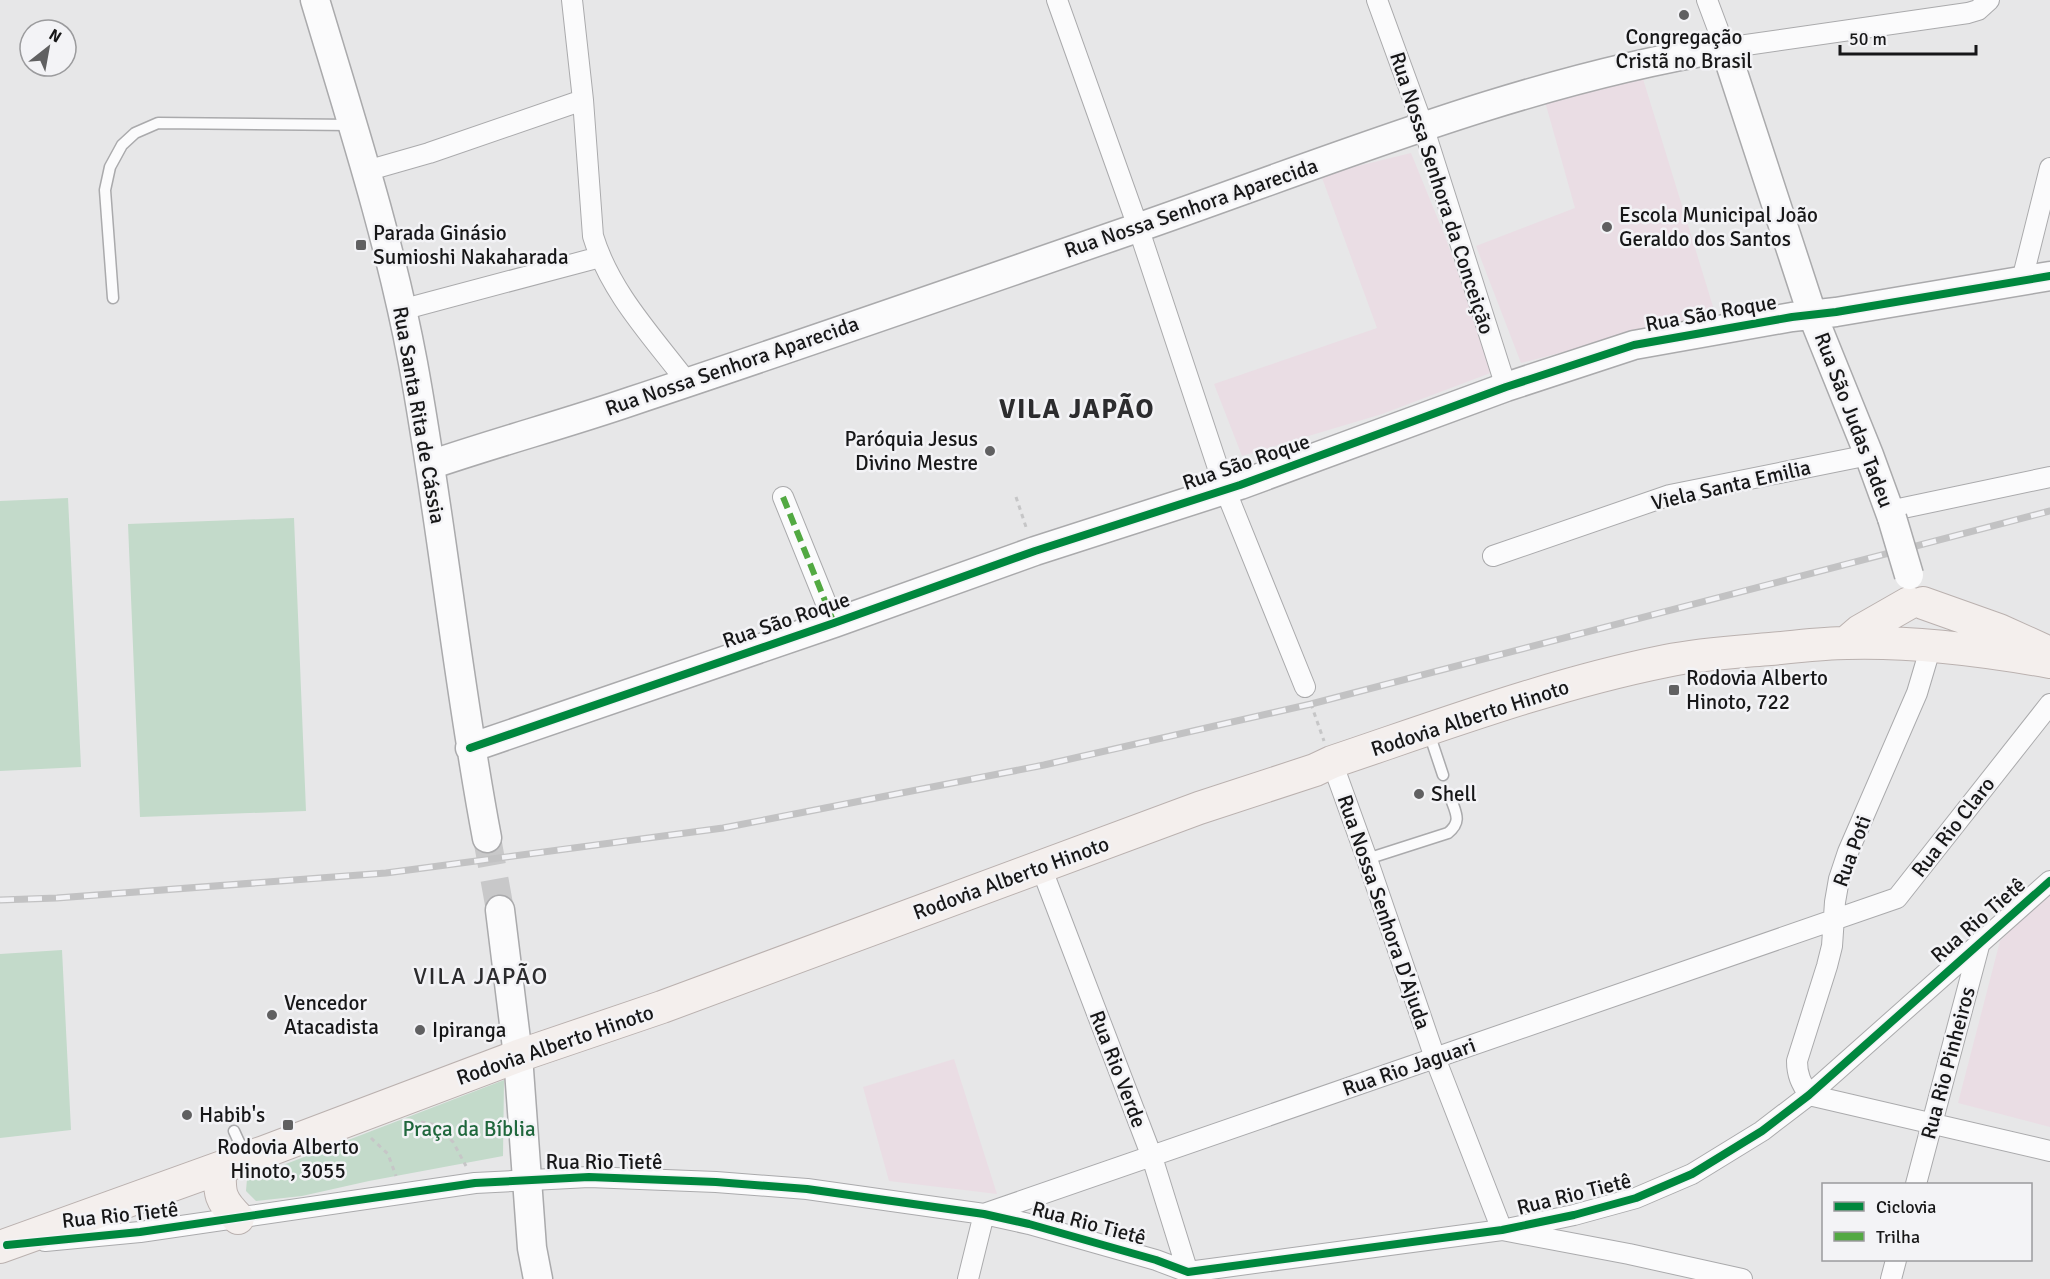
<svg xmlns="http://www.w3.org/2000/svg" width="2050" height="1279" viewBox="0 0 2050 1279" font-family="Signika,sans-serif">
<rect width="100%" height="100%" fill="#e7e7e8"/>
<path fill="#eadde4" d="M 1640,69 L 1715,313 L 1521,363 L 1476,246 L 1575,208 L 1544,98 Z
M 1411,153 L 1446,239 L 1493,372 L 1382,414 L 1242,456 L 1214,384 L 1377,328 L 1321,175 Z
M 2050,895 L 2050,1127 L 1958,1103 L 2000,941 L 2037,903 Z
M 954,1059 L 997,1194 L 889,1181 L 863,1087 Z"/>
<path fill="#c3daca" d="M 68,498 L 81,767 L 0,771 L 0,501 Z
M 294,518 L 306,811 L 140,817 L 128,524 Z
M 62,950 L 71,1130 L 0,1138 L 0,954 Z
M 504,1080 L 503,1156 L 369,1181 L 302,1196 L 256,1201 L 246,1191 L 247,1179 Z"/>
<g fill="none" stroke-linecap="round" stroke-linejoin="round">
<path stroke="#c8c8c9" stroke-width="28" stroke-dasharray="28 14" stroke-linecap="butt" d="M 487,838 L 500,910"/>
<defs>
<path id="lane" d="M 113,298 L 105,190 L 110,167 L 122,145 L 135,133 L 158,123 L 352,125
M 1429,733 L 1443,775
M 1367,859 L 1448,833 C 1463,821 1455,812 1450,796
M 234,1131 L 245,1155"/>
<path id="street" d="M 572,0 L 583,100 L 593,236 C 610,292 652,336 687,382
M 1057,0 L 1138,227 L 1225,489 L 1305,687
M 1377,0 L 1423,126 L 1506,387
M 1707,0 L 1725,48 L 1968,13 L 1978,10 L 1989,0
M 366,171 L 429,153 L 583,100
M 2022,280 L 2050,168
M 401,310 L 600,257
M 783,497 L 834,623
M 1889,511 L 2050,477
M 1493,556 L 1670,495 L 1869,455
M 1931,646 L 1917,693 L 1848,852 L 1839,879 L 1835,902 L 1832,946 L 1827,966 L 1797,1061 C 1797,1075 1801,1083 1809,1095 L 2050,1151
M 1332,762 L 1367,859 L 1435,1058 L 1502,1230 L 1629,1254 L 1742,1279
M 1041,867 L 1152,1157 L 1190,1279
M 1916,1184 L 1980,942
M 984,1214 L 1897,898 L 2050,704
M 45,1241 L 140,1232 L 475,1183 L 589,1177 L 716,1182 L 807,1189 L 984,1214 L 1029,1224 L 1156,1260 L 1188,1272 L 1502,1230 L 1574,1215 L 1636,1198 L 1692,1174 L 1762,1131 L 1809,1095 L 2050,881
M 968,1279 L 984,1214
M 1891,1279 L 1896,1260"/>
<path id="secondary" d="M 315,0 C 351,120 390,240 413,363 C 442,521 457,681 487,838
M 430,465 C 497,442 565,424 632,401 C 801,345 969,286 1137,228 C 1330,161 1522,81 1725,48 L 1812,314 L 1869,455 L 1892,518
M 470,748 L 834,623 L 1035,551 L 1240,485 L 1506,387 L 1634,345 L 1792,317 L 1836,312 L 2050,276
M 500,910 L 518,1056 L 532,1248 L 538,1279"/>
<path id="primary" d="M 1923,603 L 1999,630 L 2041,649
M 1846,643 L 1860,631 L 1909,603
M 220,1168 C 219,1194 220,1200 238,1218
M 0,1247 L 264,1152 L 518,1056 L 662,1007 L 1199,808 L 1315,770 L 1332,762 C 1442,725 1552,684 1666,661 C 1700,654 1735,652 1770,649 C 1795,647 1821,643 1847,643 C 1915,641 1983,650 2050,662"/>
</defs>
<use href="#lane" stroke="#aaaaac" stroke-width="13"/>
<use href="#street" stroke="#aaaaac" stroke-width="22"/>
<use href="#secondary" stroke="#aaaaac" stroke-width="31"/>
<use href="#primary" stroke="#bab1af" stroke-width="34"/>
<path stroke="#c6c6c7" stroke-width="3" stroke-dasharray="4.5 4.5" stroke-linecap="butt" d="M 1016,497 L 1027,530
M 1311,704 L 1324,741
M 421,1122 L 437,1125 L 453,1142 L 466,1166
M 371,1138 L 388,1154 L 396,1176"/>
<use href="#lane" stroke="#fbfbfc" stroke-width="10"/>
<use href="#street" stroke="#fbfbfc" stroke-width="20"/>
<use href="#secondary" stroke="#fbfbfc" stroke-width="28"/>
<use href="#primary" stroke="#f4efed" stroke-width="32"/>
<defs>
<path id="rail" d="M 0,900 L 57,898 L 386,873 L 723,828 L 1044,765 L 1311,704 L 2050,511"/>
</defs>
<use href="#rail" stroke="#c2c2c3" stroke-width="7"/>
<use href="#rail" stroke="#f3f3f6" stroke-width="4.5" stroke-dasharray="14" stroke-linecap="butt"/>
<defs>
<path id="secondary-bridge" d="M 1892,518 L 1909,575"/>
</defs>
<use href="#secondary-bridge" stroke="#aaaaac" stroke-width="31" stroke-linecap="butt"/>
<use href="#secondary-bridge" stroke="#fbfbfc" stroke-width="28"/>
<path stroke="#52a942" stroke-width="6" stroke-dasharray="12 6" stroke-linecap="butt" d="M 783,497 L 834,623"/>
<defs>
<path id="cycleway" d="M 470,748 L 834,623 L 1035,551 L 1240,485 L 1506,387 L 1634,345 L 1792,317 L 1836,312 L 2050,276
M 7,1245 L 140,1232 L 475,1183 L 589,1177 L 716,1182 L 807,1189 L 984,1214 L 1029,1224 L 1156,1260 L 1188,1272 L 1502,1230 L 1574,1215 L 1636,1198 L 1692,1174 L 1762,1131 L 1809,1095 L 2050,881"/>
</defs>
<use href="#cycleway" stroke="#f3f3f6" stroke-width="11"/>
<use href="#cycleway" stroke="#00873e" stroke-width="8"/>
</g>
<g fill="#606061" stroke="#f3f3f6" stroke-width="2">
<circle cx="1684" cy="15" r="6"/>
<circle cx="1607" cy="227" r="6"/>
<rect x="355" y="239" width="12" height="12" rx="3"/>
<circle cx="990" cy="451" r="6"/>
<rect x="1668" y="684" width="12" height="12" rx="3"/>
<circle cx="1419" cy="794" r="6"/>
<circle cx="272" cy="1015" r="6"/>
<circle cx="420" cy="1030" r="6"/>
<circle cx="187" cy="1115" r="6"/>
<rect x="282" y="1119" width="12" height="12" rx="3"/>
</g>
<g text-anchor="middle" stroke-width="5" stroke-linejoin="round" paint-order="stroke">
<g font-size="21" fill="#171718" stroke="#f3f3f6" text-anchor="start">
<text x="1684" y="44" text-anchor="middle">Congregação<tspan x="1684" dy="24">Cristã no Brasil</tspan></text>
<text x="1619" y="222">Escola Municipal João<tspan x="1619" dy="24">Geraldo dos Santos</tspan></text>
<text x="373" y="240">Parada Ginásio<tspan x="373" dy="24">Sumioshi Nakaharada</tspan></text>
<text x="978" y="446" text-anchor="end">Paróquia Jesus<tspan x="978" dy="24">Divino Mestre</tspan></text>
<text x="1686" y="685">Rodovia Alberto<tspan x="1686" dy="24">Hinoto, 722</tspan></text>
<text x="1431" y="801">Shell</text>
<text x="284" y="1010">Vencedor<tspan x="284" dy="24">Atacadista</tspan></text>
<text x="432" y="1037">Ipiranga</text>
<text x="199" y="1122">Habib's</text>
<text x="288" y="1154" text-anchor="middle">Rodovia Alberto<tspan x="288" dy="24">Hinoto, 3055</tspan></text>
</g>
<g font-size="21" fill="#171718" stroke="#f3f3f6">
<text transform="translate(1442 193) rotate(72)" y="7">Rua Nossa Senhora da Conceição</text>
<text transform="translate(1191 208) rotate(-19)" y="7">Rua Nossa Senhora Aparecida</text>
<text transform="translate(1711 313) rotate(-10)" y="7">Rua São Roque</text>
<text transform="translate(732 366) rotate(-19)" y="7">Rua Nossa Senhora Aparecida</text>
<text transform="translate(419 415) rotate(80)" y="7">Rua Santa Rita de Cássia</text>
<text transform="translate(1854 420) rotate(69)" y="7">Rua São Judas Tadeu</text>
<text transform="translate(1246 462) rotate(-19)" y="7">Rua São Roque</text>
<text transform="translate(1731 485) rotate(-13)" y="7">Viela Santa Emilia</text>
<text transform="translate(786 620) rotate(-19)" y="7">Rua São Roque</text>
<text transform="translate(1470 718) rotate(-18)" y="7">Rodovia Alberto Hinoto</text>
<text transform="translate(1953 827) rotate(-52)" y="7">Rua Rio Claro</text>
<text transform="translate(1852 851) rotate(-70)" y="7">Rua Poti</text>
<text transform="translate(1011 878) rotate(-20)" y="7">Rodovia Alberto Hinoto</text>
<text transform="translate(1384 912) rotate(71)" y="7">Rua Nossa Senhora D'Ajuda</text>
<text transform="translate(1978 920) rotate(-41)" y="7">Rua Rio Tietê</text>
<text transform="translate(555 1045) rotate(-19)" y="7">Rodovia Alberto Hinoto</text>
<text transform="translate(1948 1063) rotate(-75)" y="7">Rua Rio Pinheiros</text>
<text transform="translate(1409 1067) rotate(-19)" y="7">Rua Rio Jaguari</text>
<text transform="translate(1118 1069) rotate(69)" y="7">Rua Rio Verde</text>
<text x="604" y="1169">Rua Rio Tietê</text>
<text transform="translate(1574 1194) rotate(-14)" y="7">Rua Rio Tietê</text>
<text transform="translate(120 1215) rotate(-6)" y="7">Rua Rio Tietê</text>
<text transform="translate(1089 1223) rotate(15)" y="7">Rua Rio Tietê</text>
</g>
<g font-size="21" fill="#1f673c" stroke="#f3f3f6">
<text x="469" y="1136">Praça da Bíblia</text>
</g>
<g font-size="24" letter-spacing="1.5" fill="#2c2c2e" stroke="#f3f3f6">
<text x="481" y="984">VILA JAPÃO</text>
</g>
<g font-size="27" font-weight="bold" letter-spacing="1.5" fill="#2c2c2e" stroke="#f3f3f6">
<text x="1077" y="418">VILA JAPÃO</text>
</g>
</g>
<rect x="1822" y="1183" width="210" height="78" fill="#f3f3f6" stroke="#9b9b9d" stroke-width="1.5"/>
<rect x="1834" y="1202" width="30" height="9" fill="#00873e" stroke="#9b9b9d" stroke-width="1.5"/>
<text x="1876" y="1213" font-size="18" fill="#171718">Ciclovia</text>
<rect x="1834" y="1232" width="30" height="9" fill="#52a942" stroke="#9b9b9d" stroke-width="1.5"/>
<text x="1876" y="1243" font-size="18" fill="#171718">Trilha</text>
<g transform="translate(48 48) rotate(31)"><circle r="28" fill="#f3f3f6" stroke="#9b9b9d" stroke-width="1.5"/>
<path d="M0-4.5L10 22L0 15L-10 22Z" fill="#606061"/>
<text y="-9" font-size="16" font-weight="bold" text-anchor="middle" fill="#171718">N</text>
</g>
<path d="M1840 45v9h136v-9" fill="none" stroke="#171718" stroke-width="3"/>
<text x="1849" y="45" font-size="18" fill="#171718" stroke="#f3f3f6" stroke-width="4.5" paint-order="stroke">50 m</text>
</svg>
